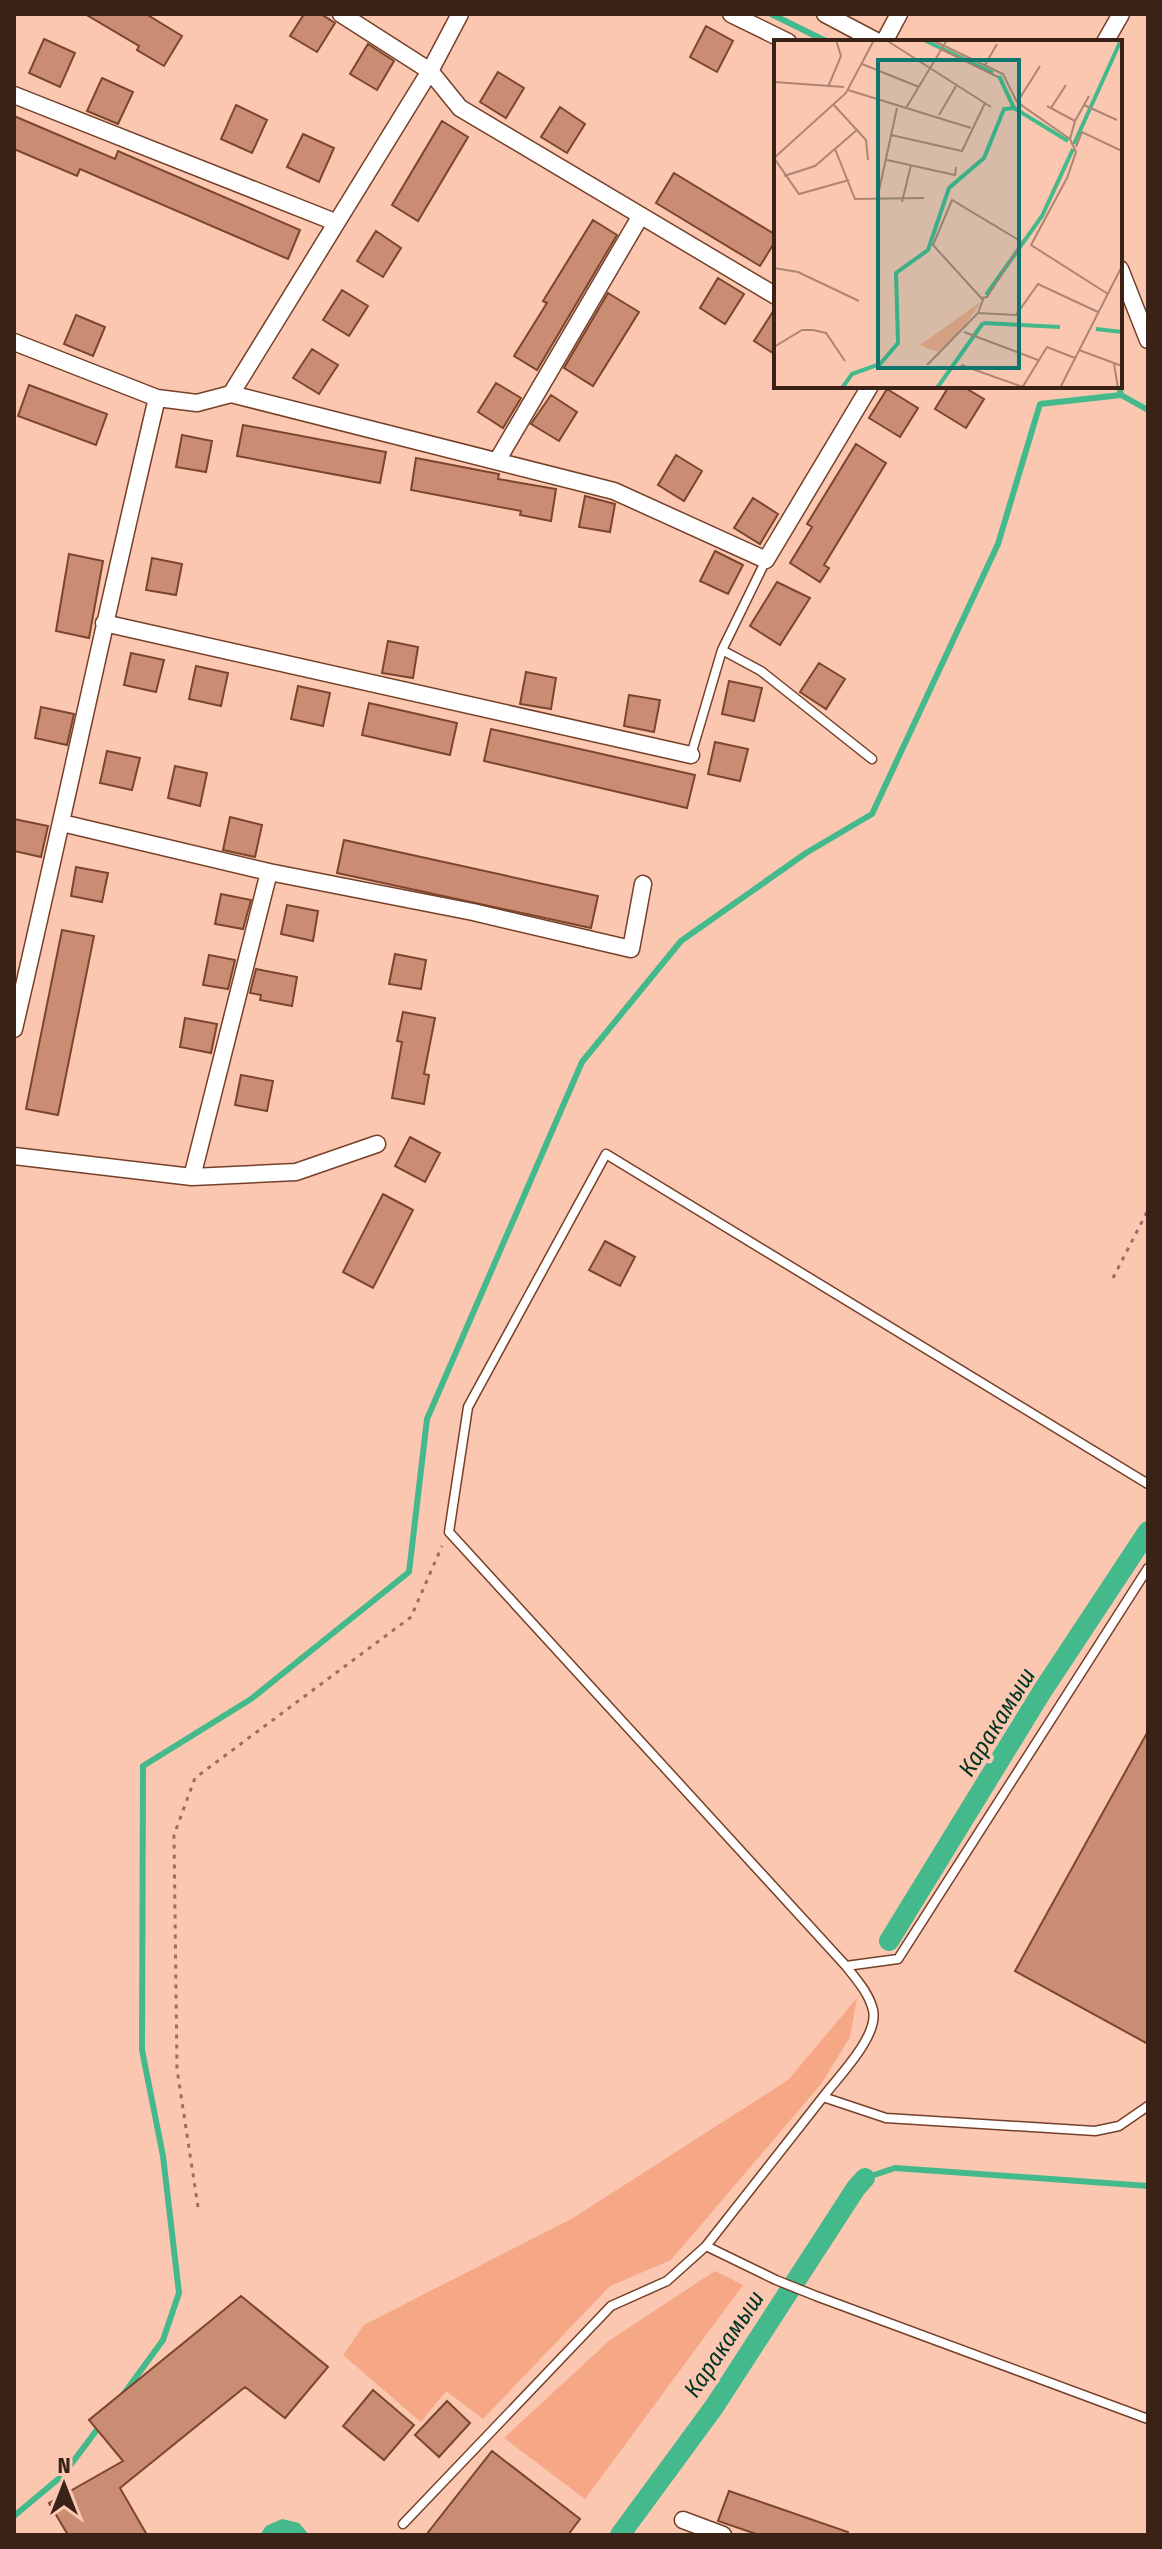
<svg xmlns="http://www.w3.org/2000/svg" width="1162" height="2549" viewBox="0 0 1162 2549" font-family="'Fira Sans Condensed',sans-serif">
<rect width="100%" height="100%" fill="#fbc7b1"/>
<path fill="#f6a785" d="M 857,1998 L 850,2037 L 821,2084 L 671,2260 L 610,2286 L 483,2419 L 446,2391 L 421,2422 L 343,2355 L 364,2325 L 573,2218 L 788,2080 Z
M 715,2271 L 743,2285 L 585,2499 L 504,2438 L 610,2340 Z"/>
<path fill="#43b98c" d="M 282,2519 L 299,2523 L 309,2535 L 260,2535 L 266,2526 Z"/>
<g fill="none" stroke-linecap="round" stroke-linejoin="round">
<path stroke="#43b98c" stroke-width="6" d="M 771,14 L 828,42
M 1119,386 L 1121,395 L 1148,410
M 865,2178 L 895,2168 L 1148,2186
M 123,2395 L 163,2340 L 179,2293 L 163,2156 L 142,2050 L 143,1766 L 251,1699 L 409,1572 L 427,1419 L 582,1062 L 681,941 L 806,853 L 872,814 L 998,544 L 1040,404 L 1121,395
M 14,2516 L 63,2475 L 102,2423"/>
<path stroke="#43b98c" stroke-width="20" d="M 889,1941 L 1041,1693 L 1148,1531
M 620,2535 L 714,2407 L 856,2188 L 865,2178"/>
</g>
<path fill="#ca8c72" stroke="#7c452d" stroke-width="2" d="M 85,14 L 146,14 L 182,36 L 164,66 L 137,50 L 139,46 Z
M 304,14 L 321,14 L 335,23 L 317,52 L 290,36 Z
M 706,26 L 733,41 L 717,72 L 690,57 Z
M 44,39 L 75,53 L 60,87 L 29,73 Z
M 368,44 L 394,61 L 377,90 L 350,74 Z
M 498,72 L 524,88 L 506,118 L 480,102 Z
M 102,78 L 133,92 L 118,124 L 87,111 Z
M 236,105 L 267,120 L 252,153 L 221,139 Z
M 560,107 L 585,124 L 567,153 L 541,137 Z
M 14,116 L 115,159 L 118,151 L 300,230 L 288,259 L 80,169 L 77,176 L 14,149 Z
M 442,121 L 468,137 L 418,221 L 392,205 Z
M 303,134 L 334,148 L 319,182 L 287,167 Z
M 674,173 L 776,235 L 776,240 L 760,266 L 656,203 Z
M 593,220 L 617,235 L 537,370 L 514,356 L 547,303 L 543,301 Z
M 376,231 L 401,248 L 383,277 L 357,261 Z
M 718,278 L 744,294 L 725,324 L 700,308 Z
M 342,290 L 368,306 L 349,336 L 323,320 Z
M 608,293 L 639,312 L 593,386 L 564,368 Z
M 776,307 L 776,355 L 754,341 Z
M 76,315 L 105,327 L 93,356 L 64,344 Z
M 312,349 L 338,365 L 319,394 L 293,378 Z
M 496,383 L 521,398 L 503,428 L 478,412 Z
M 29,385 L 107,414 L 96,445 L 18,416 Z
M 949,386 L 962,386 L 984,399 L 966,428 L 935,409 Z
M 887,389 L 918,408 L 900,437 L 869,418 Z
M 551,395 L 577,412 L 559,441 L 531,424 Z
M 243,425 L 386,452 L 380,483 L 237,456 Z
M 182,435 L 212,441 L 206,472 L 176,467 Z
M 856,444 L 886,463 L 824,565 L 829,568 L 820,582 L 790,563 L 812,527 L 807,524 Z
M 676,455 L 702,471 L 684,501 L 658,485 Z
M 416,458 L 499,474 L 498,479 L 556,489 L 551,521 L 520,515 L 521,511 L 411,490 Z
M 585,496 L 615,504 L 610,532 L 579,527 Z
M 753,498 L 778,514 L 760,544 L 734,528 Z
M 715,551 L 743,565 L 728,594 L 700,581 Z
M 69,554 L 103,561 L 89,638 L 56,631 Z
M 152,558 L 182,564 L 176,595 L 146,590 Z
M 777,582 L 810,598 L 780,645 L 750,626 Z
M 388,641 L 418,647 L 413,678 L 382,673 Z
M 131,653 L 164,660 L 156,692 L 124,685 Z
M 819,663 L 845,679 L 826,709 L 800,692 Z
M 196,666 L 228,673 L 221,706 L 189,699 Z
M 526,672 L 556,678 L 551,709 L 520,704 Z
M 729,681 L 762,688 L 754,721 L 722,714 Z
M 298,686 L 330,693 L 323,726 L 291,719 Z
M 629,695 L 660,700 L 654,732 L 624,726 Z
M 369,703 L 457,723 L 450,755 L 362,735 Z
M 41,707 L 74,714 L 67,745 L 35,738 Z
M 491,729 L 695,775 L 687,808 L 484,761 Z
M 715,742 L 748,749 L 740,781 L 708,774 Z
M 107,751 L 140,758 L 132,790 L 100,783 Z
M 175,766 L 207,773 L 200,806 L 168,798 Z
M 230,817 L 262,825 L 255,857 L 223,850 Z
M 14,819 L 48,826 L 41,857 L 14,851 Z
M 344,840 L 598,896 L 591,928 L 337,873 Z
M 76,867 L 108,873 L 102,902 L 71,896 Z
M 221,894 L 251,900 L 243,929 L 215,924 Z
M 287,905 L 318,911 L 313,941 L 281,934 Z
M 62,930 L 94,936 L 58,1115 L 26,1109 Z
M 395,954 L 426,960 L 421,989 L 389,984 Z
M 209,955 L 235,960 L 228,989 L 203,985 Z
M 256,969 L 297,977 L 292,1006 L 260,1000 L 261,995 L 250,993 Z
M 403,1012 L 435,1018 L 424,1074 L 429,1075 L 424,1104 L 392,1098 L 402,1042 L 397,1041 Z
M 185,1018 L 217,1024 L 211,1053 L 180,1047 Z
M 241,1075 L 273,1081 L 267,1111 L 235,1105 Z
M 410,1137 L 440,1153 L 425,1182 L 395,1166 Z
M 383,1194 L 413,1210 L 373,1288 L 343,1272 Z
M 605,1241 L 635,1257 L 620,1286 L 589,1270 Z
M 1148,1731 L 1148,2044 L 1015,1971 Z
M 241,2296 L 328,2367 L 285,2418 L 245,2387 L 120,2488 L 147,2535 L 68,2535 L 49,2503 L 123,2461 L 89,2420 Z
M 373,2390 L 414,2425 L 384,2460 L 343,2426 Z
M 447,2401 L 470,2423 L 439,2457 L 415,2435 Z
M 492,2451 L 580,2519 L 568,2535 L 426,2535 Z
M 729,2491 L 848,2532 L 847,2535 L 759,2535 L 718,2521 Z"/>
<g fill="none" stroke-linecap="round" stroke-linejoin="round">
<defs>
<path id="service" d="M 722,650 L 761,671 L 872,759
M 691,755 L 722,650 L 766,560
M 846,1966 L 898,1959 L 1148,1568
M 823,2097 C 839,2076 879,2036 873,2010 C 869,1993 856,1979 846,1966 L 449,1532 L 468,1407 L 606,1154 L 1148,1484
M 706,2246 L 776,2280 L 816,2296 L 1148,2419
M 403,2524 L 611,2306 L 667,2281 L 706,2246 L 823,2097 L 886,2118 L 1095,2131 L 1119,2126 L 1148,2106"/>
<path id="minor" d="M 341,14 L 430,71 L 460,108 L 776,296
M 731,14 L 788,42
M 825,14 L 878,42
M 884,42 L 899,14
M 1105,42 L 1121,14
M 14,95 L 335,222
M 1120,269 L 1148,340
M 14,342 L 157,398 L 197,403 L 231,394 L 614,491 L 766,560 L 870,386
M 231,394 L 430,71 L 460,14
M 497,461 L 640,217
M 104,623 L 691,755
M 62,823 L 269,872 L 473,912 L 631,949 L 643,884
M 14,1029 C 63,819 107,608 157,398
M 14,1156 L 192,1177 L 296,1172 L 377,1144
M 192,1177 L 269,872
M 683,2520 L 723,2535"/>
</defs>
<use href="#service" stroke="#764028" stroke-width="11"/>
<use href="#minor" stroke="#764028" stroke-width="19"/>
<path stroke="#967160" stroke-width="3" stroke-dasharray="4 6" stroke-linecap="butt" d="M 1113,1278 L 1148,1210
M 198,2207 L 177,2069 L 174,1835 L 195,1778 L 411,1617 L 442,1546"/>
<use href="#service" stroke="#fff" stroke-width="8"/>
<use href="#minor" stroke="#fff" stroke-width="16"/>
</g>
<g text-anchor="middle" stroke-width="8" stroke-linejoin="round" paint-order="stroke">
<g font-size="24" font-style="italic" fill="#003422" stroke="#fbc7b1">
<text transform="translate(997 1722) rotate(-58)" y="8">Каракамыш</text>
<text transform="translate(724 2344) rotate(-56)" y="8">Каракамыш</text>
</g>
</g>
<g transform="translate(774 40)">
<rect width="348" height="348" fill="#fbc7b1"/>
<path d="M 208,261 L 185,293 L 163,312 L 146,305 Z" fill="#f6a785"/>
<path fill="none" stroke="#43b98c" stroke-width="4" d="M 150,0 L 219,33M 225,36 L 240,68 L 294,101M 300,104 L 347,0M 212,255 L 268,176 L 299,109M 209,283 L 286,287M 322,289 L 348,292M 68,348 L 78,334 L 106,324 L 124,303 L 122,233 L 154,210 L 175,148 L 210,118 L 230,69 L 240,68M 163,348 L 209,283"/>
<path fill="none" stroke="#ae8573" stroke-width="2" d="M 112,0 L 217,67M 158,0 L 229,34 L 243,62 L 296,99M 167,9 L 224,37M 88,24 L 145,47M 211,25 L 223,4M 0,42 L 70,47M 54,47 L 67,16 L 62,0M 74,50 L 197,88M 315,56 L 301,81 L 296,99 L 302,112 L 293,138 L 257,205 L 334,254M 244,61 L 266,26M 59,64 L 92,100 L 94,120M 310,65 L 343,80M 273,66 L 301,81M 132,68 L 173,0M 277,68 L 292,45M 165,75 L 182,46M 117,95 L 188,111 L 211,63M 302,107 L 308,92 L 348,111M 61,109 L 81,159 L 150,158M 0,118 L 72,53 L 100,0M 0,118 L 25,154 L 75,140M 113,120 L 181,135 L 182,127M 10,136 L 41,126 L 84,89M 104,155 L 123,68M 128,162 L 137,125M 0,228 L 24,232 L 85,261M 204,273 L 209,260 L 159,205 L 178,160 L 248,202 L 213,257 L 207,258M 190,292 L 264,320M 0,307 L 28,290 L 39,290 L 52,293 L 71,321M 305,310 L 348,326M 340,324 L 344,348M 153,325 L 204,273 L 242,275 L 264,244 L 324,272M 187,325 L 249,347M 248,348 L 273,307 L 301,318M 286,348 L 348,226"/>
<path fill="#0f766e" fill-opacity="0.15" stroke="#0f766e" stroke-width="4" d="M 104,20 L 245,20 L 245,328 L 104,328 Z"/>
<rect width="348" height="348" fill="none" stroke="#3a2217" stroke-width="4"/>
</g>
<rect width="1162" height="2549" fill="none" stroke="#3a2217" stroke-width="32"/>
<g transform="translate(64 2485)" stroke="#fbc7b1" stroke-width="6" paint-order="stroke">
<path d="M0-6L14 30L0 20L-14 30Z" fill="#3a2217"/>
<text y="-12" font-size="22" font-weight="bold" text-anchor="middle" fill="#3a2217">N</text>
</g>
</svg>
